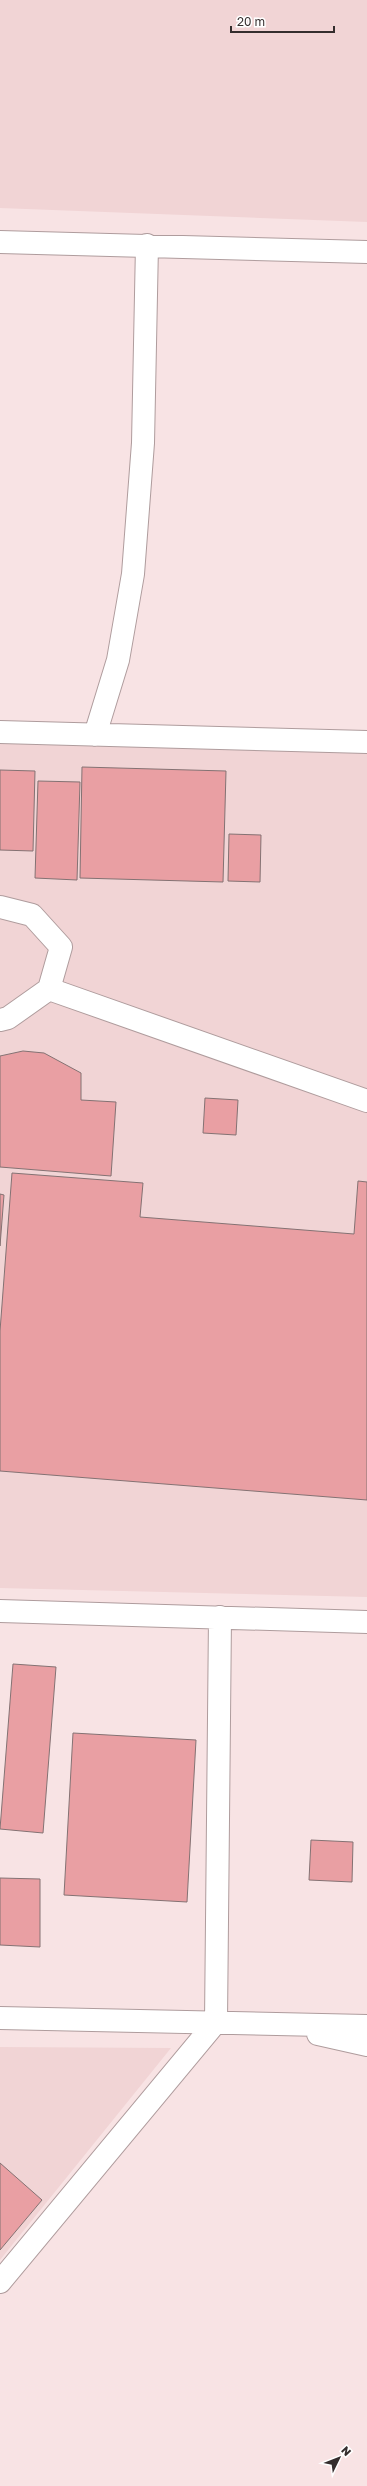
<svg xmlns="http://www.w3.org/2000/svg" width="367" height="2486" viewBox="0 0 367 2486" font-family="'Golos Text',sans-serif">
<rect width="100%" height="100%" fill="#f8e3e4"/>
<path fill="#f1d4d5" d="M 0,0 L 367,0 L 367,222 L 0,208 Z
M 0,729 L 367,746 L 367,1597 L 0,1588 Z
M 0,2047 L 171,2048 L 0,2260 Z"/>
<path fill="#e99fa3" stroke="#847273" d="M 82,767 L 226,771 L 223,882 L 80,878 Z
M 0,770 L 35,771 L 33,851 L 0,850 Z
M 38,781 L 80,782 L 77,880 L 35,878 Z
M 229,834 L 261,835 L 260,882 L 228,881 Z
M 23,1051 L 44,1053 L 81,1073 L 81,1100 L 116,1102 L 111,1176 L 0,1167 L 0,1056 Z
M 205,1098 L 238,1100 L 236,1135 L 203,1133 Z
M 12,1173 L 143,1183 L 140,1217 L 354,1234 L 358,1181 L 367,1182 L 367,1500 L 0,1471 L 0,1331 Z
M 0,1194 L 4,1195 L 0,1246 Z
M 13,1664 L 56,1667 L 43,1833 L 0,1829 Z
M 73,1733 L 196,1740 L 187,1902 L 64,1895 Z
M 311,1840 L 353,1842 L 352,1882 L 309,1880 Z
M 0,1878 L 40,1879 L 40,1947 L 0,1945 Z
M 0,2163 L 42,2200 L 0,2250 Z"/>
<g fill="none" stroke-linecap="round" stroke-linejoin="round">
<defs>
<path id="minor" d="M 0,242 L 367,252
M 0,732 L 367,742
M 95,735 L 118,660 L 133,574 L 143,443 L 147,245
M 0,907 L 32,915 L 61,947 L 49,989 L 8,1018 L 0,1020
M 49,989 L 367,1101
M 0,1611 L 367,1622
M 0,2018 L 367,2026
M 318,2034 L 367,2045
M 0,2282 L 216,2022 L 220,1617"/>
</defs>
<use href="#minor" stroke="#af9c9d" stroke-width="24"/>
<use href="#minor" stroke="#fff" stroke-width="22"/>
</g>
<g transform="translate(339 2458) rotate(47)" stroke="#ffffff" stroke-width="3" paint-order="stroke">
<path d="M0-3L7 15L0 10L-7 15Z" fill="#342d2d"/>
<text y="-6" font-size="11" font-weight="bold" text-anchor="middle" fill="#342d2d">N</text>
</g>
<path d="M231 26v6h103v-6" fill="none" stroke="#342d2d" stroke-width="2"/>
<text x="237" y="26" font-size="12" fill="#342d2d" stroke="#ffffff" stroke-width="3" paint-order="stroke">20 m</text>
</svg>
